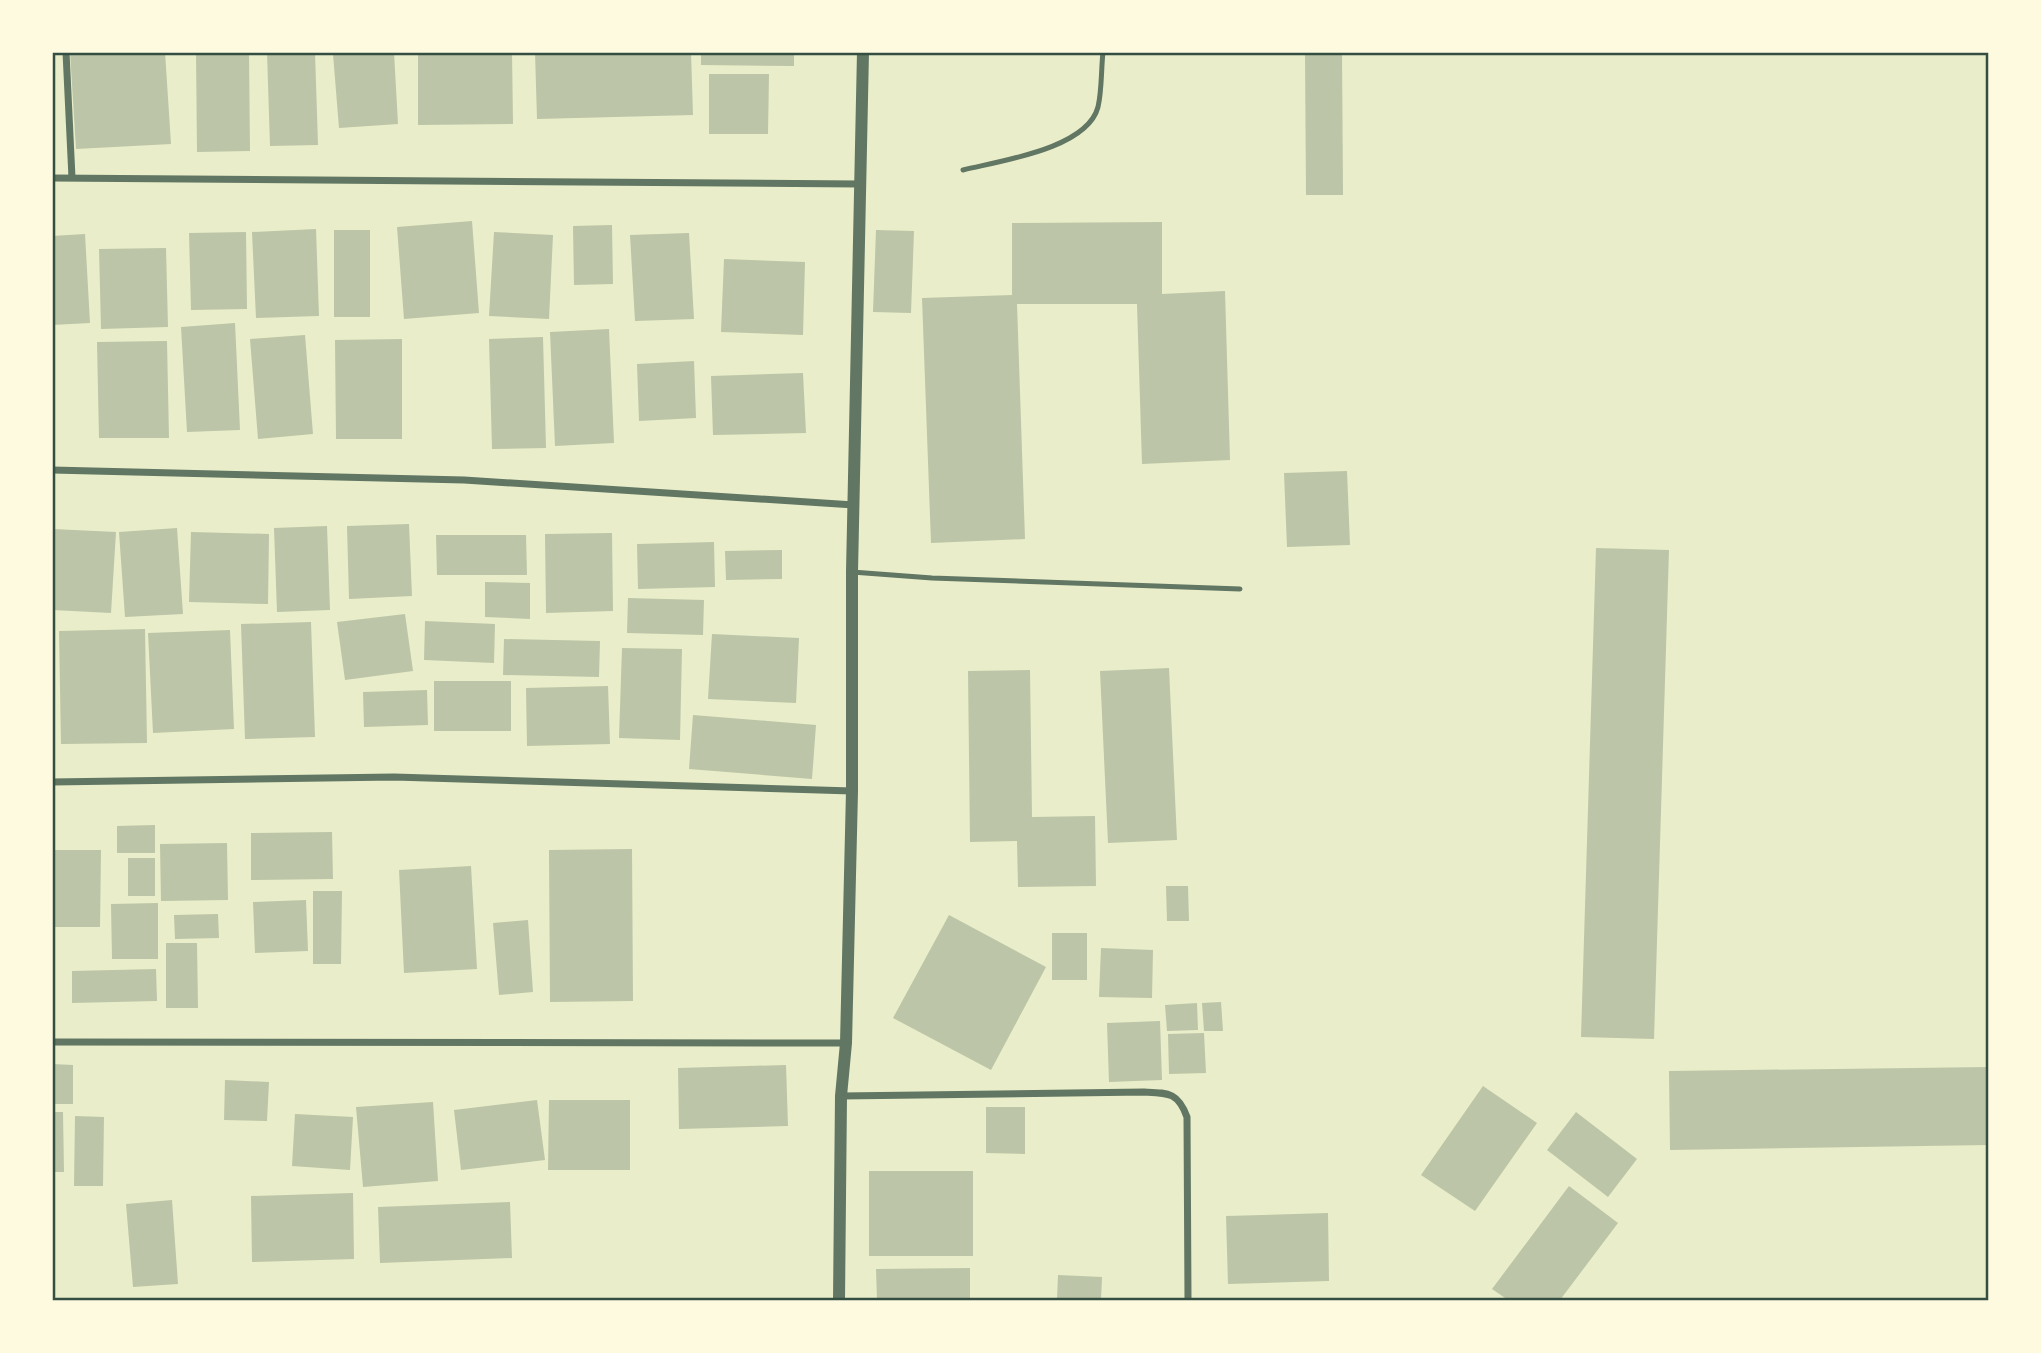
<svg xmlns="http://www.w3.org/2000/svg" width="2041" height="1353" viewBox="0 0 2041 1353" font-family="'Public Sans',sans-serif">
<rect width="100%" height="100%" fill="#e9edc9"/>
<path fill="#bcc5a7" d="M 70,52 L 165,52 L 171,144 L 76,149 Z
M 196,52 L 249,52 L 250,151 L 197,152 Z
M 267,52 L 315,52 L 318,145 L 270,146 Z
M 394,52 L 398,124 L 339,128 L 333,54 Z
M 418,52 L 512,52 L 513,124 L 418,125 Z
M 535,52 L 691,52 L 693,115 L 537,119 Z
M 701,52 L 794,52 L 794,66 L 701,65 Z
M 1305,52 L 1342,52 L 1343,195 L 1306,195 Z
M 709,74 L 769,74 L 768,134 L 709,134 Z
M 472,221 L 479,313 L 404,319 L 397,227 Z
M 1162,222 L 1162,294 L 1225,291 L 1230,460 L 1142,464 L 1137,304 L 1017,304 L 1025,539 L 931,543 L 922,298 L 1012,295 L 1012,223 Z
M 612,225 L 613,284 L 574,285 L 573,226 Z
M 316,229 L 319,316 L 256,318 L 252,232 Z
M 334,230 L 370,230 L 370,317 L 334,317 Z
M 876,230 L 914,231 L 911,313 L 873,312 Z
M 246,232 L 247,309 L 191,310 L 189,233 Z
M 494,232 L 553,235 L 549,319 L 489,316 Z
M 689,233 L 694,319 L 635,321 L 630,235 Z
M 85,234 L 90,323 L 52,325 L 52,236 Z
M 166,248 L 168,327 L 101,329 L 99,249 Z
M 724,259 L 805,262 L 803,335 L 721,332 Z
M 235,323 L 240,430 L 187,432 L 181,327 Z
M 609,329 L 614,443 L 555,446 L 550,332 Z
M 305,335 L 313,434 L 258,439 L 250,339 Z
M 543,337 L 546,448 L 492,449 L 489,339 Z
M 402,339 L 402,439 L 336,439 L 335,340 Z
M 167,341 L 169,438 L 99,438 L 97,342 Z
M 694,361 L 696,418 L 639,421 L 637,364 Z
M 803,373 L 806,433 L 713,435 L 711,376 Z
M 1347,471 L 1350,545 L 1287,547 L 1284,473 Z
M 409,524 L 412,596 L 349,599 L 347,526 Z
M 327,526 L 330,610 L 277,612 L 274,528 Z
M 177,528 L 183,614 L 125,617 L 119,532 Z
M 53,529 L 116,532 L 111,613 L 52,610 Z
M 191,532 L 269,534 L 268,604 L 189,602 Z
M 612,533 L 613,611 L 546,613 L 545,534 Z
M 436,535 L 526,535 L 527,575 L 437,575 Z
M 714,542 L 715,587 L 638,589 L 637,544 Z
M 1596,548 L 1669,550 L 1654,1039 L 1581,1037 Z
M 782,550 L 782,579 L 726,580 L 725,551 Z
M 485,582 L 530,583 L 530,619 L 485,617 Z
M 628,598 L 704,600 L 703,635 L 627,633 Z
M 405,614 L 413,671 L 345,680 L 337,622 Z
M 425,621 L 495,624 L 494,663 L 424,660 Z
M 311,622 L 315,737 L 245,739 L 241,624 Z
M 145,629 L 147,743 L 61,744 L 59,631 Z
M 230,630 L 234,729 L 153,733 L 148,633 Z
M 712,634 L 799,638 L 796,703 L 708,699 Z
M 504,639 L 600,641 L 599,677 L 503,675 Z
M 622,648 L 682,649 L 680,740 L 619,738 Z
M 1169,668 L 1177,840 L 1108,843 L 1100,671 Z
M 1030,670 L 1032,817 L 1095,816 L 1096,886 L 1018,887 L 1017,841 L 970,842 L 968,671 Z
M 434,681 L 511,681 L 511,731 L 434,731 Z
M 608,686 L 610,744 L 527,746 L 526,688 Z
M 427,690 L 428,725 L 364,727 L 363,692 Z
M 693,715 L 816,725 L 812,779 L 689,769 Z
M 155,825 L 155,853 L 117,853 L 117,826 Z
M 332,832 L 333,879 L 251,880 L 251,833 Z
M 227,843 L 228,900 L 161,901 L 160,844 Z
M 632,849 L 633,1001 L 550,1002 L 549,850 Z
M 52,850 L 101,850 L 100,927 L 52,927 Z
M 128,858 L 155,858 L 155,896 L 128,896 Z
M 471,866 L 477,969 L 404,973 L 399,870 Z
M 1166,886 L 1188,886 L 1189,921 L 1167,921 Z
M 313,891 L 342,891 L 341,964 L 313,964 Z
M 306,900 L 308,951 L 255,953 L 253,902 Z
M 158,903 L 158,959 L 112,959 L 111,904 Z
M 218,914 L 219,938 L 175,939 L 174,915 Z
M 949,915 L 1046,967 L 991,1070 L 893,1018 Z
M 528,920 L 533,992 L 499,995 L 493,923 Z
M 1052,933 L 1087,933 L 1087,980 L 1052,980 Z
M 166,943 L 197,943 L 198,1008 L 166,1008 Z
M 1101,948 L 1153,950 L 1152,998 L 1099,997 Z
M 156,969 L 157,1001 L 72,1003 L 72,971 Z
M 1221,1002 L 1223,1031 L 1204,1031 L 1202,1003 Z
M 1197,1003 L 1198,1030 L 1167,1031 L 1165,1005 Z
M 1160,1021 L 1162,1080 L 1109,1082 L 1107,1023 Z
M 1204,1033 L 1206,1073 L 1169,1074 L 1168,1034 Z
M 52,1064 L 73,1065 L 73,1104 L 52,1104 Z
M 786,1065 L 788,1126 L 679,1129 L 678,1068 Z
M 1988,1067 L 1988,1145 L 1670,1150 L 1669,1071 Z
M 225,1080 L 269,1082 L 267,1121 L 224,1120 Z
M 1483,1086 L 1537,1123 L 1475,1211 L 1421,1175 Z
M 537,1100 L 545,1160 L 461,1170 L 454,1110 Z
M 549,1100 L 630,1100 L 630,1170 L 548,1170 Z
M 433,1102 L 438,1181 L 363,1187 L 356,1107 Z
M 986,1107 L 1025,1107 L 1025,1154 L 986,1153 Z
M 52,1112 L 63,1112 L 64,1172 L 52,1172 Z
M 1576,1112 L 1637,1159 L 1608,1197 L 1547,1150 Z
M 295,1114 L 353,1117 L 350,1170 L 292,1166 Z
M 75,1116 L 104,1117 L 103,1186 L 74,1186 Z
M 869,1171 L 973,1171 L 973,1256 L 869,1256 Z
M 1569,1186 L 1618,1223 L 1560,1300 L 1508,1300 L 1492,1289 Z
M 353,1193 L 354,1259 L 252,1262 L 251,1196 Z
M 172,1200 L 178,1284 L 133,1287 L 126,1204 Z
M 510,1202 L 512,1258 L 380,1263 L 378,1207 Z
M 1328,1213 L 1329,1281 L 1228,1284 L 1226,1216 Z
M 970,1268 L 970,1300 L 877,1300 L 876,1269 Z
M 1058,1275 L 1102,1277 L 1101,1300 L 1057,1300 Z"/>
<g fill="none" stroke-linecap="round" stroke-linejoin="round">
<path stroke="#617663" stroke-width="5" d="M 963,170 C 999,161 1087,149 1098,107 C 1102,90 1101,70 1103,52
M 852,572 L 932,578 L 1240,589"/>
<path stroke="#617663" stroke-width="7" d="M 66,52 L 72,178
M 52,178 L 860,184
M 52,470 L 464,480 L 854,505
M 52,782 L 394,777 L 852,791
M 52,1042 L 846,1043
M 841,1096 L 1144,1092 C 1168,1093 1178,1092 1187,1117 L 1188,1300"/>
<path stroke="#617663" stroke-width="12" d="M 839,1300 L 841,1096 L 846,1043 L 852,791 L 852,572 L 863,52"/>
</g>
<rect width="2041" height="1353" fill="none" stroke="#fefae0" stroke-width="108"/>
<rect x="54" y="54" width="1933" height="1245" fill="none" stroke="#344e41" stroke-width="2.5"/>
</svg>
